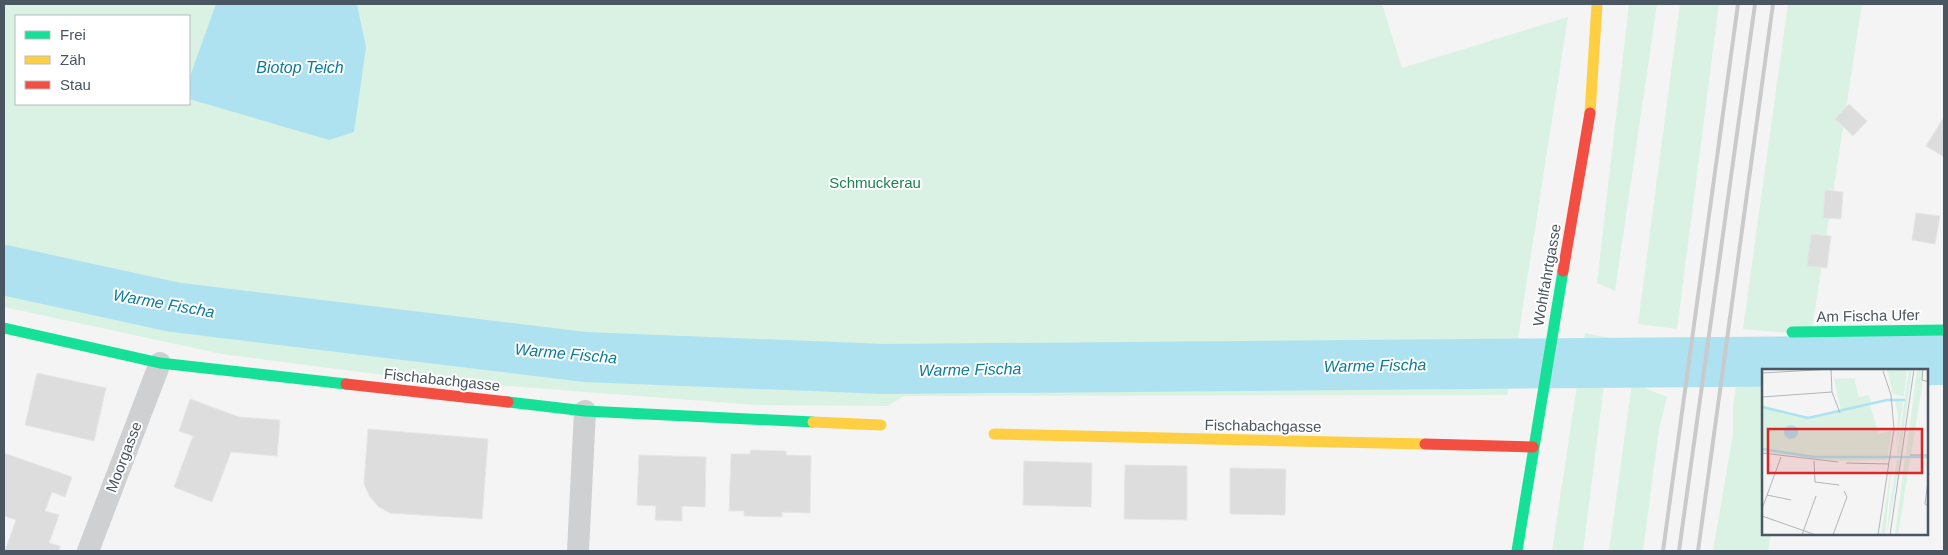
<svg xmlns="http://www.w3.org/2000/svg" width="1948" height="555" viewBox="0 0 1948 555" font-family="Helvetica,sans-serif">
<rect width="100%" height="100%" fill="#f4f4f4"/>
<path fill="#d9f2e3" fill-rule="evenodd" d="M 4,4 L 1382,4 L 1402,68 L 1568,17 L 1515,357 L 1507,395 L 904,396 L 888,406 L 757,405 L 415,379 L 222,354 L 4,307 ZM 16,16 L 189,16 L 189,104 L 16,104 Z
M 1629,4 L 1657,4 L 1615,291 L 1597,283 Z
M 1680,4 L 1719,4 L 1677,329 L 1638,324 Z
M 1788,4 L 1862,4 L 1811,335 L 1743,329 Z
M 1585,333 L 1610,338 L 1583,551 L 1552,551 Z
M 1739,367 L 1763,373 L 1763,534 L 1771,534 L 1768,551 L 1713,551 L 1733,434 L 1733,407 Z
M 1632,383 L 1667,397 L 1659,429 L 1643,551 L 1609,551 Z"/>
<path fill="#aee2f0" d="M 216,4 L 357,4 L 366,47 L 354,132 L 329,140 L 189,99 L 189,79 Z"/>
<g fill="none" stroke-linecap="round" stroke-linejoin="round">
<path stroke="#aee2f0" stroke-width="50" d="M 4,270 L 173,307 L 585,357 L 884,369 L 1944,360"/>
</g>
<path fill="#ddddde" stroke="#e5e6e7" d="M 1849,104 L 1867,121 L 1853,136 L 1835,119 Z
M 1944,117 L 1944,157 L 1926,146 Z
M 1825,190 L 1843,192 L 1841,219 L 1823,218 Z
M 1916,213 L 1940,216 L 1935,244 L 1912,240 Z
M 1811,234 L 1831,236 L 1827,268 L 1807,266 Z
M 37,373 L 106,388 L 94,441 L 25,425 Z
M 190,399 L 239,417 L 280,420 L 277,456 L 231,452 L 212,502 L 174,487 L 193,436 L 179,431 Z
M 368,429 L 488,439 L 482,519 L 390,513 L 379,507 L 370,497 L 364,484 Z
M 751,450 L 786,451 L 786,455 L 811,456 L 810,513 L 782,512 L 782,517 L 744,516 L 744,511 L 729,511 L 731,454 L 750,454 Z
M 4,453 L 72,477 L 65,497 L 52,492 L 45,511 L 59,515 L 49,543 L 60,546 L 59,551 L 5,551 L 16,520 L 4,516 Z
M 639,455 L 706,457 L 705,507 L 682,506 L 682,521 L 655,520 L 656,506 L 637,505 Z
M 1024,461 L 1092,463 L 1091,507 L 1023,505 Z
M 1125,465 L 1187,466 L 1187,520 L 1124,519 Z
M 1230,468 L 1286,469 L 1285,515 L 1230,514 Z"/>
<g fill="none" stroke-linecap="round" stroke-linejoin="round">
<path stroke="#ced0d2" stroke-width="22" d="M 88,551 L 160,363
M 578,551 L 585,411"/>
<path stroke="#16e098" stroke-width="11" d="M 4,328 L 160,363 L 346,384
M 1792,332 L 1944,330
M 508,402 L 585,411 L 813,422
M 1517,551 L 1563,271"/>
<path stroke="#ffcf43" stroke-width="11" d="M 1590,113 L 1597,4
M 813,422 L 881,425
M 994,434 L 1425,444"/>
<path stroke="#f24e42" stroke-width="11" d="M 1563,271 L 1590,113
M 346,384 L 508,402
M 1425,444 L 1533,447"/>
<path stroke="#c9cacc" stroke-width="4" d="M 1663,551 L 1738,4
M 1679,551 L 1755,4
M 1698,551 L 1773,4"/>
</g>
<g text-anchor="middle" stroke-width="4" stroke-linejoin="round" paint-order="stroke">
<g font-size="15" fill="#17864f" stroke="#fff">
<text x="875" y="188">Schmuckerau</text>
</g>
<g font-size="15" fill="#4a5661" stroke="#fff">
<text transform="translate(1547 275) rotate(-80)" y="5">Wohlfahrtgasse</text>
<text transform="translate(1868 316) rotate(-1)" y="5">Am Fischa Ufer</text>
<text transform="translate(442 380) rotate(6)" y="5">Fischabachgasse</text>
<text transform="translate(1263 426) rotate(1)" y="5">Fischabachgasse</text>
<text transform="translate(124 457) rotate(-69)" y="5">Moorgasse</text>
</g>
<g font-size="16" font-style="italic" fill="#0c7c9b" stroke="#fff">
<text x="300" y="73">Biotop Teich</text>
<text transform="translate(164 303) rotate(10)" y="6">Warme Fischa</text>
<text transform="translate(566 353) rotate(5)" y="6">Warme Fischa</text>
<text transform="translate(1375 365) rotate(-1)" y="6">Warme Fischa</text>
<text transform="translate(970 369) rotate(-1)" y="6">Warme Fischa</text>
</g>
</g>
<g transform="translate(1762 369)">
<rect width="166" height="166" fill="#f4f4f4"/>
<path d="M 125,0 L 145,0 L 142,27 L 131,25 ZM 147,0 L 150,0 L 138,86 L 135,85 ZM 155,0 L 161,0 L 160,18 L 149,86 L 144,86 ZM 92,9 L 97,28 L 107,26 L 109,34 L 79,42 L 72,10 ZM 133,31 L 141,33 L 134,83 L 136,47 ZM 0,36 L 46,49 L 108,36 L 117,65 L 130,61 L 125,91 L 76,92 L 0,83 ZM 131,86 L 123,166 L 119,166 ZM 143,89 L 148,90 L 136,166 L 133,166 ZM 135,90 L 138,91 L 125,166 L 126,151 Z" fill="#d9f2e3"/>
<path d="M22 63a7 7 0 1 1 14 0a7 7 0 1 1-14 0Z" fill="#aee2f0"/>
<path fill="none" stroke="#aee2f0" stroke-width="2.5" d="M 0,38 L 46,49 L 125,31 L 143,31M 0,80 L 52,88 L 167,88"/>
<path fill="none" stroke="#b0b5b9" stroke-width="1" d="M 69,0 L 70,23 L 78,44M 161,0 L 160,11 L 167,13M 0,4 L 71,0M 0,28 L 70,23M 0,35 L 0,4M 0,84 L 76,93M 148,86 L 167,86M 52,92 L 53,113 L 77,116M 84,94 L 127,95M 167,104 L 163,135 L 167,138M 5,126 L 29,131M 0,140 L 19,88M 0,147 L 54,166M 40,166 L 54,127M 71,166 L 85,128 L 82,122M 116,166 L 132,60 L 129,26 L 121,2M 128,166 L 152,0"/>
<path fill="#d62828" fill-opacity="0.15" stroke="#d62828" stroke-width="2.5" d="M 6,60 L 160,60 L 160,104 L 6,104 Z"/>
<rect width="166" height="166" fill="none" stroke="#4a5661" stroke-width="2.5"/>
</g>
<rect width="1948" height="555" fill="none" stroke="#4a5661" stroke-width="10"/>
<rect x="15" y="15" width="175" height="90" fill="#ffffff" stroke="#b7bbc0"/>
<rect x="25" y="31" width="25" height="8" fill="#16e098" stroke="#b7bbc0"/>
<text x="60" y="40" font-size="15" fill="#4a5661">Frei</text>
<rect x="25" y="56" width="25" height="8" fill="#ffcf43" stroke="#b7bbc0"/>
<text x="60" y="65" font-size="15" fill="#4a5661">Zäh</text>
<rect x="25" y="81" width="25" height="8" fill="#f24e42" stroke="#b7bbc0"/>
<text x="60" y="90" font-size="15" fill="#4a5661">Stau</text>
</svg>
